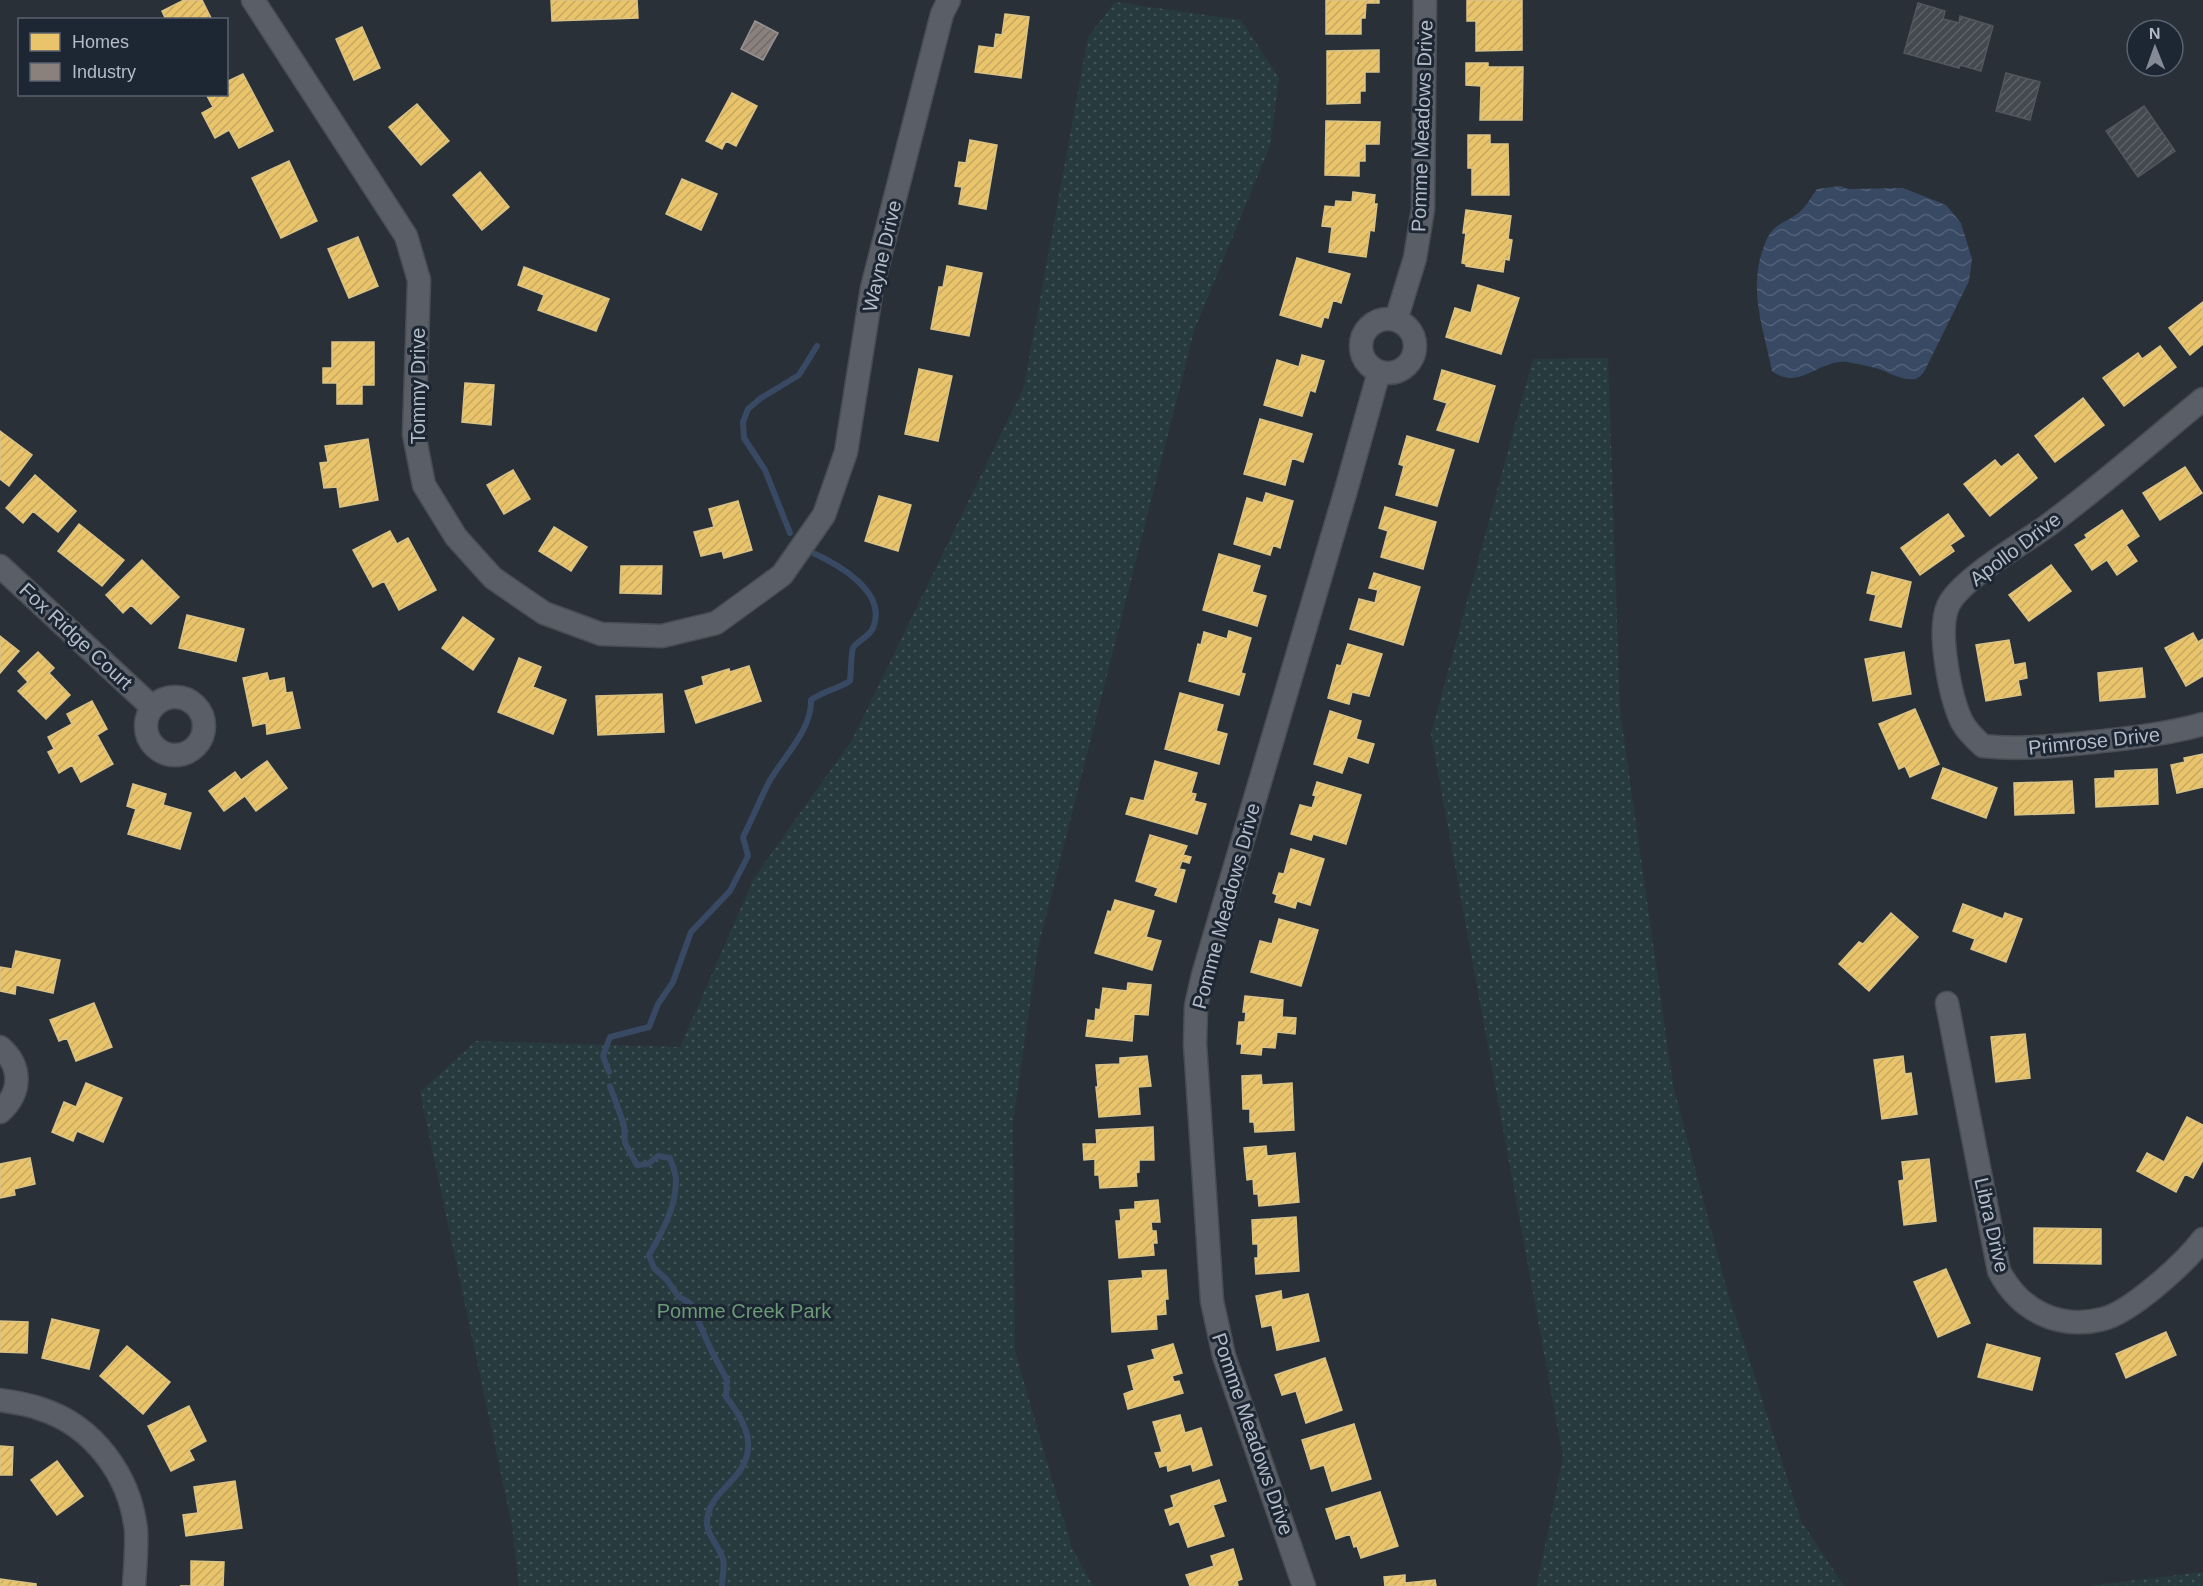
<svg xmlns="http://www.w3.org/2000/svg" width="2203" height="1586" viewBox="0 0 2203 1586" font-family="Arial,sans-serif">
<defs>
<pattern id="grass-dots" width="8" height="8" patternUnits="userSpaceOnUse" patternTransform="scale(1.5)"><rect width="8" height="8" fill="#273a3e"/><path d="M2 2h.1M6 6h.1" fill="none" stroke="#445559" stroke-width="1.8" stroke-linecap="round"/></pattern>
<pattern id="water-waves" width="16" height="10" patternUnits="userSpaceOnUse" patternTransform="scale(1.5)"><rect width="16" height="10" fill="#384963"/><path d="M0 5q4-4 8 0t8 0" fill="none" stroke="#526178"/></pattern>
<pattern id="homes-hatch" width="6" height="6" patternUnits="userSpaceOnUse" patternTransform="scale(1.5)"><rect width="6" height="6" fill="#e9c46a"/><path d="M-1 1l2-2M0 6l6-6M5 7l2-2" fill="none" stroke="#c5a861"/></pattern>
<pattern id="industry-hatch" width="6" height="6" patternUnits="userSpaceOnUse" patternTransform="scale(1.5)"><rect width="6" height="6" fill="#8a817c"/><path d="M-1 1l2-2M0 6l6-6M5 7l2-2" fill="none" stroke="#716b69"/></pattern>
<pattern id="building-hatch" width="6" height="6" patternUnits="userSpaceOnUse" patternTransform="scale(1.5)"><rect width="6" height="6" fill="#444950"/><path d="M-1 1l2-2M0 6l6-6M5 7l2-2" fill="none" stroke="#5d6168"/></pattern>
</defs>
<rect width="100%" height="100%" fill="#2a3038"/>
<path fill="url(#grass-dots)" d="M 1115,2 L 1241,20 L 1279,78 L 1270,146 L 1194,331 L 1038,948 L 1013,1122 L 1015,1351 L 1072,1548 L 1093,1586 L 519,1586 L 512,1526 L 420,1092 L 476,1041 L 680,1047 L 754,878 L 852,740 L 1024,387 L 1088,37 Z
M 1608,358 L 1620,710 L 1673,1085 L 1727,1290 L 1801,1521 L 1844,1586 L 1537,1586 L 1563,1457 L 1431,734 L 1533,359 Z
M 2203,1572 L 2203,1586 L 2088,1586 Z"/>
<path fill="url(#water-waves)" d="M 1840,186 L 1848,189 L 1903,188 L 1946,205 L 1961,223 L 1972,259 L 1969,281 L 1925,370 C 1923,373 1920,378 1915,379 C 1904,381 1889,373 1879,369 C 1870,366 1857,364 1847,362 C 1820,358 1799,392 1772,371 C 1764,330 1748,291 1763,249 C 1765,243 1767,237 1771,232 C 1778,223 1788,221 1797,214 C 1805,209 1811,197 1817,189 Z"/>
<path fill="url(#homes-hatch)" stroke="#d9c286" stroke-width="1.5" d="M 184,0 L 202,0 L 212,20 L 166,20 L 162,11 Z
M 551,0 L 637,0 L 638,18 L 552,21 Z
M 1326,0 L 1379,0 L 1379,3 L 1366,3 L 1365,18 L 1361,18 L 1361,34 L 1326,34 Z
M 1467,0 L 1522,0 L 1522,50 L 1476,51 L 1476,21 L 1467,21 Z
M 1005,14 L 1029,17 L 1021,78 L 975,72 L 979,46 L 994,48 L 996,34 L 1002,35 Z
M 362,27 L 380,68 L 354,80 L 336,39 Z
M 1379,50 L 1379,72 L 1365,72 L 1365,91 L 1360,91 L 1360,103 L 1327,104 L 1327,51 Z
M 1466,63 L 1488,63 L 1488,67 L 1523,67 L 1522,120 L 1480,120 L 1481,86 L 1466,85 Z
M 243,74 L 273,131 L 239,148 L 229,130 L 215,138 L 202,113 L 213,107 L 206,94 L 226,94 L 226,82 Z
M 732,93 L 757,106 L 736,146 L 726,141 L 722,149 L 706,141 Z
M 417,104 L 449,141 L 421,165 L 389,127 Z
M 1326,121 L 1380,122 L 1379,144 L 1365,144 L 1365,161 L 1359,161 L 1359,176 L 1325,175 Z
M 1468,135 L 1490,135 L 1490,144 L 1508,144 L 1509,195 L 1472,195 L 1472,168 L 1468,168 Z
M 970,140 L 997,145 L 986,209 L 959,204 L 962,187 L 955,186 L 959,162 L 966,163 Z
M 289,161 L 317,221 L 281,238 L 252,178 Z
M 480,172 L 509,207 L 482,230 L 453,195 Z
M 682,179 L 717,194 L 701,230 L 666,214 Z
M 1353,192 L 1375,195 L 1374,204 L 1377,204 L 1374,231 L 1370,230 L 1366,257 L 1329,252 L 1332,227 L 1322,226 L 1325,206 L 1335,207 L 1336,201 L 1352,202 Z
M 1466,210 L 1511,216 L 1508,239 L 1512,240 L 1509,260 L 1505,259 L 1503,272 L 1466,266 L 1466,264 L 1462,263 L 1466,233 L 1463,233 Z
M 358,237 L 378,286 L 349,298 L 328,249 Z
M 1297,258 L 1350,274 L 1341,303 L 1333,300 L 1328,318 L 1324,317 L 1321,327 L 1280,315 Z
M 947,266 L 982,273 L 969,336 L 931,329 L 939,287 L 943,287 Z
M 524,267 L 609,299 L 596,331 L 538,310 L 544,295 L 518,285 Z
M 1478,285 L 1519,298 L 1501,354 L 1446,337 L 1455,308 L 1471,313 Z
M 2203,302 L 2203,344 L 2190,355 L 2169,328 Z
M 332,342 L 374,342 L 374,385 L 362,385 L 362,404 L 337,404 L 337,383 L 323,383 L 323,368 L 332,368 Z
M 2160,346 L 2176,367 L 2124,406 L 2103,378 L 2138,353 L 2142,359 Z
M 1302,355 L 1324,361 L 1315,392 L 1310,390 L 1302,416 L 1264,405 L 1277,360 L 1299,367 Z
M 919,369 L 952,376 L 938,441 L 905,434 Z
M 1442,370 L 1495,386 L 1478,442 L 1437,430 L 1447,403 L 1434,399 Z
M 465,383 L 494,385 L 491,425 L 462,422 Z
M 2083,398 L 2104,425 L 2055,462 L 2035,436 Z
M 1260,419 L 1312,434 L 1303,462 L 1292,458 L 1285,485 L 1244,474 Z
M 0,431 L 32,455 L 9,486 L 0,479 Z
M 1407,436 L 1454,450 L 1437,506 L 1396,495 L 1404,466 L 1399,464 Z
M 368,439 L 378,500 L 340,507 L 337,487 L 324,488 L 320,463 L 328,462 L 325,446 Z
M 2018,454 L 2037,478 L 1990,516 L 1964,484 L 1995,460 L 2001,467 Z
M 2185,467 L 2202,493 L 2160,520 L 2143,493 Z
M 513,470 L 530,499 L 504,514 L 487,485 Z
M 35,475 L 76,511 L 58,532 L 33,511 L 23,523 L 6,508 Z
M 1266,493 L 1293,501 L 1280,548 L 1273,545 L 1270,555 L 1234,544 L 1247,498 L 1263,503 Z
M 879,496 L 911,505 L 898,551 L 865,541 Z
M 738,501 L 752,550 L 724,558 L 722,551 L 701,556 L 694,532 L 714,527 L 709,509 Z
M 1385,507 L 1436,522 L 1423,569 L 1381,557 L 1388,531 L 1379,528 Z
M 2122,510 L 2139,536 L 2126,545 L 2137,561 L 2117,575 L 2107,560 L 2092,570 L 2075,545 L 2087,538 L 2085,535 Z
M 1948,514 L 1964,536 L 1950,545 L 1954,551 L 1920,575 L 1901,548 Z
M 79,524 L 124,560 L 102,586 L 58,551 Z
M 554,527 L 587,547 L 571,571 L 539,551 Z
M 390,531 L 397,544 L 408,538 L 436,590 L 399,610 L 384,581 L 373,587 L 353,550 Z
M 1219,554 L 1260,566 L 1252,592 L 1266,596 L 1257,626 L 1203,610 Z
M 142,560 L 179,597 L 151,624 L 131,605 L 123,613 L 106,595 Z
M 2051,565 L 2071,591 L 2029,621 L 2009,595 Z
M 621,566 L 662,566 L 661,594 L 620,593 Z
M 1872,572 L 1911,582 L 1901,627 L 1870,620 L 1876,595 L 1867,593 Z
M 1374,573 L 1420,587 L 1403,645 L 1350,629 L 1359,599 L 1375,603 L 1378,590 L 1369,588 Z
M 187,615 L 244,629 L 236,661 L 179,648 Z
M 463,617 L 494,639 L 473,670 L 442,648 Z
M 1229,631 L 1251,638 L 1241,673 L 1245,674 L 1239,695 L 1189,681 L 1198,644 L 1201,645 L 1204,632 L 1227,639 Z
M 2193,633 L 2198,642 L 2203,639 L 2203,676 L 2186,686 L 2165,648 Z
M 0,636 L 19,651 L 0,673 Z
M 2009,640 L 2014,665 L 2025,663 L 2027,678 L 2018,680 L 2021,695 L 1986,701 L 1976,645 Z
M 1348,644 L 1382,654 L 1369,696 L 1352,692 L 1349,704 L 1328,698 L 1337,665 L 1341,666 Z
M 38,652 L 54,668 L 49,673 L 70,695 L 46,719 L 18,691 L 28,682 L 18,671 Z
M 1904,652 L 1911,694 L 1873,701 L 1865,659 Z
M 519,658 L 541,667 L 533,687 L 566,700 L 553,734 L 498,712 Z
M 749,666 L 761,701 L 696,723 L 685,691 L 704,685 L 702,677 L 729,669 L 730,672 Z
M 2142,668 L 2145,697 L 2100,701 L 2098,673 Z
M 267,673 L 269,681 L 284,678 L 286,693 L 292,692 L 300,728 L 267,734 L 266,723 L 253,726 L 243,678 Z
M 1180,693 L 1223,705 L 1216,731 L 1227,734 L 1219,764 L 1165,749 Z
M 662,694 L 664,732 L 598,735 L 596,696 Z
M 92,701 L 107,729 L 97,735 L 113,764 L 81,782 L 72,765 L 59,773 L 48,752 L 54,749 L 48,737 L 72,724 L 67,714 Z
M 1915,709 L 1939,764 L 1910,777 L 1905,766 L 1899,769 L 1879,724 Z
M 1330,711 L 1361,721 L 1356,739 L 1374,744 L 1368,763 L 1348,756 L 1342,773 L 1314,764 Z
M 2203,754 L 2203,787 L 2177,793 L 2171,765 L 2185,762 L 2184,758 Z
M 267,761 L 287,788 L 256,811 L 245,796 L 224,811 L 209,791 L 235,772 L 241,780 Z
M 1155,761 L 1197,773 L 1191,793 L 1196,794 L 1194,801 L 1206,804 L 1197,834 L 1126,814 L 1131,798 L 1144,801 Z
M 1943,768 L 1997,788 L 1986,818 L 1932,798 Z
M 2157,769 L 2158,804 L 2096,807 L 2095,779 L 2115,778 L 2115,771 Z
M 2072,781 L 2074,813 L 2015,815 L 2014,783 Z
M 1317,782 L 1361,795 L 1346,844 L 1313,834 L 1311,840 L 1291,834 L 1300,805 L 1312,808 L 1316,796 L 1313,795 Z
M 133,784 L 166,794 L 163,805 L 191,813 L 180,849 L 128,834 L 136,809 L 127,806 Z
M 1150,835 L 1187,846 L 1183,855 L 1191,857 L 1189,863 L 1182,861 L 1179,869 L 1185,870 L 1176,902 L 1155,895 L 1158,888 L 1136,881 Z
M 1291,849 L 1324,859 L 1310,905 L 1297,901 L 1295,908 L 1275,902 L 1277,895 L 1273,893 L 1279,873 L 1284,874 Z
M 1115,900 L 1154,911 L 1146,937 L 1161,941 L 1152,970 L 1095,953 L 1108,911 L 1111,912 Z
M 1963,904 L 2003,919 L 2005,913 L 2022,919 L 2006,962 L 1971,949 L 1975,939 L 1953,931 Z
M 1891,913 L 1918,937 L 1869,991 L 1839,964 L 1859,942 L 1863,944 Z
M 1279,919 L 1318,930 L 1301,986 L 1251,972 L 1260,941 L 1272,944 Z
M 16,951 L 60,960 L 53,993 L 16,985 L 15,994 L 0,991 L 0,967 L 12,969 Z
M 1128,983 L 1151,985 L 1148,1015 L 1134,1014 L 1132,1041 L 1086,1036 L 1088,1020 L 1095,1021 L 1096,1009 L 1100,1010 L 1103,988 L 1127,991 Z
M 1245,996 L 1283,1000 L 1282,1017 L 1296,1018 L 1295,1034 L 1277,1032 L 1275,1048 L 1262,1047 L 1261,1055 L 1241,1053 L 1242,1044 L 1237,1044 L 1239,1022 L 1245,1022 L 1246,1012 L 1243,1012 Z
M 94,1003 L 112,1047 L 76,1061 L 67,1038 L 59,1041 L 50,1020 Z
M 2025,1034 L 2030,1078 L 1996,1082 L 1991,1037 Z
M 1147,1056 L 1151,1086 L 1138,1087 L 1140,1114 L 1099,1117 L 1096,1087 L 1098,1087 L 1096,1065 L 1120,1064 L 1120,1058 Z
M 1903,1056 L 1905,1074 L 1911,1073 L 1917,1114 L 1882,1119 L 1874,1060 Z
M 1261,1075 L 1262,1085 L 1292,1083 L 1294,1130 L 1255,1132 L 1254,1122 L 1250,1122 L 1250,1109 L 1243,1109 L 1242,1076 Z
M 86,1083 L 122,1098 L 103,1142 L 77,1131 L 73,1141 L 52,1132 L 64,1102 L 76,1107 Z
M 2187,1117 L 2203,1125 L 2203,1160 L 2193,1178 L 2185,1174 L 2176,1192 L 2137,1171 L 2147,1153 L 2164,1162 Z
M 1153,1127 L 1154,1160 L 1139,1160 L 1139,1172 L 1136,1173 L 1137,1186 L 1100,1188 L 1099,1175 L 1095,1175 L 1095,1159 L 1084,1160 L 1083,1144 L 1097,1144 L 1096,1130 Z
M 1266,1146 L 1267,1156 L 1295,1153 L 1299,1202 L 1259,1206 L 1258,1194 L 1254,1194 L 1253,1179 L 1247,1180 L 1244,1148 Z
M 30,1158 L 35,1184 L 14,1189 L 15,1195 L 0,1198 L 0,1164 Z
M 1929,1159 L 1936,1221 L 1904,1225 L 1899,1181 L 1904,1180 L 1902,1162 Z
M 1158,1200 L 1160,1222 L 1151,1222 L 1152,1231 L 1156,1231 L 1157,1243 L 1153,1243 L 1154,1255 L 1119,1258 L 1116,1221 L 1121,1221 L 1120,1210 L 1135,1209 L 1135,1202 Z
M 1296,1217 L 1299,1271 L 1256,1274 L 1255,1258 L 1258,1258 L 1258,1244 L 1253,1244 L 1252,1220 Z
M 2034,1228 L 2101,1229 L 2101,1264 L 2034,1263 Z
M 1946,1269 L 1970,1323 L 1938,1337 L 1914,1282 Z
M 1166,1270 L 1168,1299 L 1165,1299 L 1166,1314 L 1156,1315 L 1157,1329 L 1112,1332 L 1109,1281 L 1143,1278 L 1142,1271 Z
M 1281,1291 L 1282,1300 L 1308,1294 L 1319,1341 L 1277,1350 L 1272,1325 L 1262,1327 L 1256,1296 Z
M 52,1319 L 99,1330 L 89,1369 L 42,1358 Z
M 0,1321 L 28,1322 L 27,1353 L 0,1352 Z
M 2166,1332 L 2176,1355 L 2126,1378 L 2116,1354 Z
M 1173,1344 L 1182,1373 L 1172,1376 L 1174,1382 L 1179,1381 L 1183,1393 L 1128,1409 L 1124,1394 L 1134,1390 L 1128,1366 L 1155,1359 L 1152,1350 Z
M 1987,1344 L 2040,1358 L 2032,1390 L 1978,1377 Z
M 127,1346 L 170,1382 L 143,1414 L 100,1376 Z
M 1325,1358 L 1342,1410 L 1306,1423 L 1296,1391 L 1282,1395 L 1275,1375 Z
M 189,1406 L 206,1441 L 189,1450 L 194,1460 L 171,1471 L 148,1426 Z
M 1180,1415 L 1185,1433 L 1201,1428 L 1212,1465 L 1193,1471 L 1191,1464 L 1168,1471 L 1167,1465 L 1160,1467 L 1155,1453 L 1162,1452 L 1153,1422 Z
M 1354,1424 L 1371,1479 L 1332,1491 L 1324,1465 L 1311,1469 L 1302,1440 Z
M 0,1446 L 13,1447 L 12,1475 L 0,1475 Z
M 57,1461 L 83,1496 L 57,1515 L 31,1480 Z
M 1219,1480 L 1226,1501 L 1213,1505 L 1224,1536 L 1188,1547 L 1179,1521 L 1170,1525 L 1165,1510 L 1174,1507 L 1171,1496 Z
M 235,1481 L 242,1528 L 186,1536 L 183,1515 L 198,1513 L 194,1487 Z
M 1380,1492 L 1398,1546 L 1361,1558 L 1357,1546 L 1354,1547 L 1350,1534 L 1336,1539 L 1326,1509 Z
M 1233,1549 L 1242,1579 L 1237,1581 L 1238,1586 L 1190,1586 L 1186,1575 L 1214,1566 L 1211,1556 Z
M 191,1561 L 224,1562 L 223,1586 L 180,1586 L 191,1586 Z
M 1405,1575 L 1405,1583 L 1435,1580 L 1436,1586 L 1385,1586 L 1384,1577 Z
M 0,1579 L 36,1584 L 36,1586 L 0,1586 Z"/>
<path fill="url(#industry-hatch)" stroke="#979393" stroke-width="1.5" d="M 755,21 L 778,33 L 763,60 L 741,49 Z"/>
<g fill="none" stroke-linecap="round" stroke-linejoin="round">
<path stroke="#384963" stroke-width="6" d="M 790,533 L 765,470 L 744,438 L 743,422 L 748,409 L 761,398 L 799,375 L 817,346
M 609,1072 L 603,1056 L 610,1037 L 649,1027 L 658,1004 L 673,982 L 691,932 L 730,891 L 748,856 L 743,837 C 752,819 760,800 769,782 C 783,757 812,730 811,700 C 824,691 837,689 850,681 C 851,674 851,654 853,648 C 857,641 869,637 873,628 C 888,592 838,564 811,552
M 610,1086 L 624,1125 L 625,1143 L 637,1165 L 648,1164 L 658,1156 L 670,1158 C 672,1165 676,1173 676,1180 C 676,1208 662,1232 649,1255 L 654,1268 L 667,1280 L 678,1296 L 691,1304 L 711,1350 L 727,1380 L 726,1397 C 747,1423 760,1451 733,1479 C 722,1492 708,1502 707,1521 C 706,1534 719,1546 723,1559 C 725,1566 722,1578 722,1586"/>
</g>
<path fill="url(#building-hatch)" stroke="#52575f" stroke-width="1.5" d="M 1918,3 L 1945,11 L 1943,19 L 1959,23 L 1960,16 L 1993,26 L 1981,71 L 1960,65 L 1959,68 L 1904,53 Z
M 2006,73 L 2040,82 L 2030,120 L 1996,111 Z
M 2144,106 L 2175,151 L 2138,177 L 2106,131 Z"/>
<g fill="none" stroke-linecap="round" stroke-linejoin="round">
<defs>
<path id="minor" d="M 253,0 L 406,236 L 419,280 L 414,434 L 424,485 L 456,537 L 493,578 L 544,613 L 601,634 L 662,636 L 716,623 L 782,575 L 824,515 L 846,452 L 872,288 L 942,14 L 949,0
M1361 346a27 27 0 1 1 54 0a27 27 0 1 1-54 0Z
M 1396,320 L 1415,258 L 1423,209 L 1425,0
M 2203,399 C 2152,441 2103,484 2051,523 C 2026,542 1960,579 1948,606 C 1937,631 1950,697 1962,722 C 1967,731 1975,739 1983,746 C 2021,750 2056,746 2094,742 C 2131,738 2167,734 2203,724
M 0,566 L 152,707
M146 726a29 29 0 1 1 58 0a29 29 0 1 1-58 0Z
M 1947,1003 L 1999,1271 C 2020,1311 2058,1330 2103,1319 C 2131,1312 2185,1263 2203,1239
M 0,1047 C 22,1066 22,1092 0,1112
M 0,1400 C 14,1402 28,1404 41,1409 C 94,1426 130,1476 136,1530 C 137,1549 135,1568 134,1586
M 1304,1586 L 1224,1356 L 1212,1301 L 1195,1044 L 1196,1006 L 1203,975 L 1346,490 L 1379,372"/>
</defs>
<use href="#minor" stroke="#484c53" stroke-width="25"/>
<use href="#minor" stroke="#5a5e66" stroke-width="22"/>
</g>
<g text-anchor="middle" stroke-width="6" stroke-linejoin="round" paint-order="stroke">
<g font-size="20" fill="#b4bcc9" stroke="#1d2633">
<text transform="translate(1422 126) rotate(-88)" y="7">Pomme Meadows Drive</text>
<text transform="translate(882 256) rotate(-77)" y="7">Wayne Drive</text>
<text transform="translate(418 386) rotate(-90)" y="7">Tommy Drive</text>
<text transform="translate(2015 549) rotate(-37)" y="7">Apollo Drive</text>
<text transform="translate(76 636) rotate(43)" y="7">Fox Ridge Court</text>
<text transform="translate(2094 741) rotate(-6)" y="7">Primrose Drive</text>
<text transform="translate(1226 906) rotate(-75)" y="7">Pomme Meadows Drive</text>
<text transform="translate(1992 1225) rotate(77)" y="7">Libra Drive</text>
<text transform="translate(1253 1434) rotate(71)" y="7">Pomme Meadows Drive</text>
</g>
<g font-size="20" fill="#6b9a76" stroke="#1d2633">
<text x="744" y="1318">Pomme Creek Park</text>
</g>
</g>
<rect x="18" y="18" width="210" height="78" fill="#1d2633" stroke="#59626f" stroke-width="1.5"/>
<rect x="30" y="33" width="30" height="18" fill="#e9c46a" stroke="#59626f" stroke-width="1.5"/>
<text x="72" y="48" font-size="18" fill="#b4bcc9">Homes</text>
<rect x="30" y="63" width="30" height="18" fill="#8a817c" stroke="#59626f" stroke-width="1.5"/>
<text x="72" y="78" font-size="18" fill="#b4bcc9">Industry</text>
<g transform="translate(2155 48) rotate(359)"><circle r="28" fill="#1d2633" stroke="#59626f" stroke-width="1.5"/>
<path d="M0-4.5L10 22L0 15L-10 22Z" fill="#848b96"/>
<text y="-9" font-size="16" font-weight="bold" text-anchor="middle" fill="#b4bcc9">N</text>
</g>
</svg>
